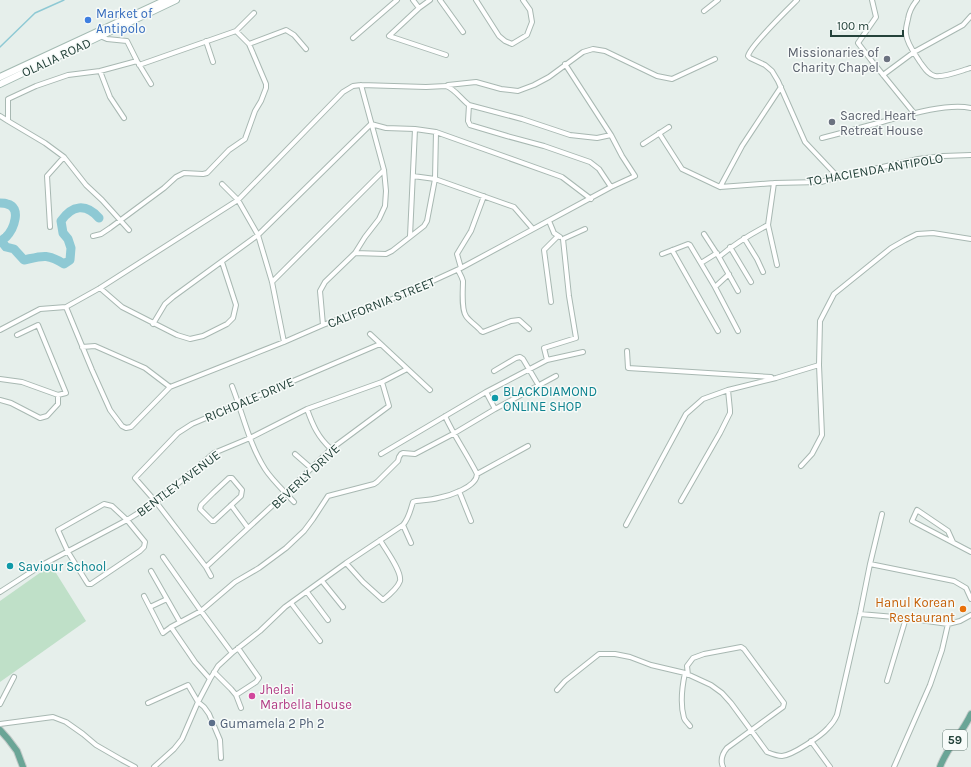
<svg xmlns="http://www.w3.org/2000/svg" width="971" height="767" viewBox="0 0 971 767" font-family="Karla,sans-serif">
<rect width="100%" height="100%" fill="#e6efeb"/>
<path fill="#bfe0c8" d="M 51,565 L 86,621 L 0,682 L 0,601 Z"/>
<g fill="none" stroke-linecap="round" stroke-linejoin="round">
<path stroke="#8ec9d4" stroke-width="1.5" d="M 0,47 L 35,13 L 64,0"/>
<path stroke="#8ec9d4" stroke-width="9" d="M 0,203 C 2,203 5,203 7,204 C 22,207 14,229 6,237 C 6,237 1,241 1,241 L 6,247 L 14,249 L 24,260 C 42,256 47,253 64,264 L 70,260 L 71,248 L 68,239 L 63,233 L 61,221 C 72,205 86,203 99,218"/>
<defs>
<path id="street" d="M 413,0 L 419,8
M 430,0 L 419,8 L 389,36 L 446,55
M 440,0 L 463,32
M 476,0 L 499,36 L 505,41 L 512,44 L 527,35 L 532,22 L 530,10 L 523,0
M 797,0 C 787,10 750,46 748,56 L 750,58 L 765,65 L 772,71 L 778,81 L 805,142 L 838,177
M 872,0 L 876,17 L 858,43 L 871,60 L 914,113
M 917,0 C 912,6 909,12 908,19 C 907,24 905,29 906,34 C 907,44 915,54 920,62 C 924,67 928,75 935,76 C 943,78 963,70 971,68
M 704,11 L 718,0
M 100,36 L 107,39 L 127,41 L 137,61 L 151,84
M 353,38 L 397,0
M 206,41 L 213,62
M 249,44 L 286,30 L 294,35 L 306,49
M 139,65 L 236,31 L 254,13
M 100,71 L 110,97 L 124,118
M 883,75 L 914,52 L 963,25 L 971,16
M 448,85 L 476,82 L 501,89 L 518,91 L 534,85 L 549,77 L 583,52 L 593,49 L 605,51 L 657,76 L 672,79 L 715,59
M 469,105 L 468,121 L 470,125 L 507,136 L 544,146 L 590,162 L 599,169 L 611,187
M 0,116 L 8,121 L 8,99 L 36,86 L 68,75 L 100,71 L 137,61
M 8,121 L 13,124 L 45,143 L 64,157 L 86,185 L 102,200 L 129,230
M 659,133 L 682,169 L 720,187 L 774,183 L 821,182 L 838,177 L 918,159 L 943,156 L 971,155
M 822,138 C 842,133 862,127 882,122 C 907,115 946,103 971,108
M 643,144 L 669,127
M 413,176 L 435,179 L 514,207 L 533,229
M 774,183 L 768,225 L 777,265
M 222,184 L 238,200 L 258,235 L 272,282 L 284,342
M 720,187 L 742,146 L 781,87
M 549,221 L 554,233 L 560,237
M 50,227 L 47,176 L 64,157
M 704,234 L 719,257 L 738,291
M 93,236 L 101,234 L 110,228 L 164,188 L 176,177 L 184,173 L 203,174 L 207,173 L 229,150 L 245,139 L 255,111 L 261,101 L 266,88 L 266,84 L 249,44 L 236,31
M 410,236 L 415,129
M 744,238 L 757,259 L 763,272
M 730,247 L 751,282
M 672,250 L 718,331
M 355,253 L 386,254 L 392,251 L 424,226 L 427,221 L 435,179 L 436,132
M 662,254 L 688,244 L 690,245 L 715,287 L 738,331
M 719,257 C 734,244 751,234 768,225
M 701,263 L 717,253
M 461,268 L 457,254 L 471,231 L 484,196
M 458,270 C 460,274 462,277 463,281 C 463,290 461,309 466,316 C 469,321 477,326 481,331 L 483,332 L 511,321 L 519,320 L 529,329
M 272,282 L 384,170
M 715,287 L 729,274
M 100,288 L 122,307 L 177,335 L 190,339 L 203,336 L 227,324 L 233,318 L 236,305 L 222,262
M 551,302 L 544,250 L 558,236
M 66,307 L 92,370 L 110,410 L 122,426 L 126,428 L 131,427 L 170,387 L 284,342 L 323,325 L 400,296 L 461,268 L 611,187 L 635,176 L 622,156 L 611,135 L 565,64
M 153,324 L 165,304 L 173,297 L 258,235 L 371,124 L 386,128 L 415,129 L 436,132 L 562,177 L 591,199
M 323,325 L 320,291 L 325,282 L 355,253 L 365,237 L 379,219 L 385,206 L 386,191 L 384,170 L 361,85
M 0,330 L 40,309 L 66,307 L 100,288 L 238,200 L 343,92 L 353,86 L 361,85 L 426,87 L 446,86 C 455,89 461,99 469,105 L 522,119 L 570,135 L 597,138 L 611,135
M 370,334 L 430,390
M 82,347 L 95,346 L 145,368 L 170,387
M 627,351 L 628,368 L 771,377
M 547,360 L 544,348 L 576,338 L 569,296 L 563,239 L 585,229
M 494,371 L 516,358 L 520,357 L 523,359 L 539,386
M 0,379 L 22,382 L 58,395 L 66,393 L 38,325 L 17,335
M 232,386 C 243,414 249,444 265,469 C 272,480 285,492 294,502
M 486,392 L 547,360 L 583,352
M 0,400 L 11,403 L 40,418 L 47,416 L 58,404 L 58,395
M 307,409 C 313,426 318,437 331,449
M 295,454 L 311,468
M 381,454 L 486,392 L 495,409
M 801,466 L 812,454 L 822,435 L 819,365 L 820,321 L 834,294 L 891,248 L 905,240 L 917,234 L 933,233 L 971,239
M 477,474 L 528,446
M 229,478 L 232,478 L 242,490 L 241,496 L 214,521 L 212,521 L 200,509 L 201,505 L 213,493 Z
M 459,491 L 471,521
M 681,501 L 720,433 L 730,413 L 730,410 L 728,390
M 104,504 L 112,506 L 127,520 L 145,542 L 144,547 L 140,551 L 91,584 L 88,584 L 86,581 L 68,552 L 58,530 Z
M 231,505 L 248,528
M 403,525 L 411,543
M 626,525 L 686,414 L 703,399 L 728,390 L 776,378 L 819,365
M 953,542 L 948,531 L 917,510 L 912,521 L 971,552
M 163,557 L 201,611 L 232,653
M 346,563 L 363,582 L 383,600 C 388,596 398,587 400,581 C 402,571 385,549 380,540
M 870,564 L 954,581 L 966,588 L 971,599
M 206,567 L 286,493 L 331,449 L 389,406 L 382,382
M 151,571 L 180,622
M 211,576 L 206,567 L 156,502 L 135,478 L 178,433 L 192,424 L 380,344
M 322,581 L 343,607
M 0,592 L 42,565 L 127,520 L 156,502 L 214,453 L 250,438 L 307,409 L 382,382 L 407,369
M 307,592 L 328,620
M 144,596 L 163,633 L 171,627 L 201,611 L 235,582 L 259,568 L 286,548 L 304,531 L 313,519 L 328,496 L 374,484 L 377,482 L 398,461 L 399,457 L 401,454 L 403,453 L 415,454 L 453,434 L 495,409 L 556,376
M 291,603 L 320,641
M 150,607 L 167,599
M 860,614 L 906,618 L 948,624 L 960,621 L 971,615
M 171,627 L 195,662 L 210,679
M 214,672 L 231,689 L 236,695 L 241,708
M 685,673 C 682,687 680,704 684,718 C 685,721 688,723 690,726
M 688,675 L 687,666 L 693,658 L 704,654 L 741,647 L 744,649 L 784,703 L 783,707 L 727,748 C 722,754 720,760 723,767
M 887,681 L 906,618
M 557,690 L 565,681 L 599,654 L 615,654 L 630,657 L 651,665 L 685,673 L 711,685 L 722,693 L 731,703 L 767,752 C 772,754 777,756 782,756 C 793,755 821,736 828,728 C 832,724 835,720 837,715 L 860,614 L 870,564 L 882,514
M 236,695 L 256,682 L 259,678 L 238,648
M 148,703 L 188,685 L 198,702 L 204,707 L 209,714 L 220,740 L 221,758
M 0,704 L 14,677
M 0,724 L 53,717 L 66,722 L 83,734 L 96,745 L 122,760 L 135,767
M 811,741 L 830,767
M 154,767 L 174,749 L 182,739 L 198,702 L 210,679 L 218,666 L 232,653 L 260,631 L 285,607 L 346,563 L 403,525 C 409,518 410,511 413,502 L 416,501 C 423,500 431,500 438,498 C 449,496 477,487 477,474 C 467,454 454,436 445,416
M 894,767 L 930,685 L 942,650 L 948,624"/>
<path id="secondary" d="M 0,77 L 166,0
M 0,84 L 176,0"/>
<path id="primary" d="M 0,730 L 8,739 L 17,751 L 23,767
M 940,767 C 946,749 963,732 971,714"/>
</defs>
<use href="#street" stroke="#a8b8b2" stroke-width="6"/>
<use href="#secondary" stroke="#a4bbb3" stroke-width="8"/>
<use href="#primary" stroke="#c2cac8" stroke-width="8"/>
<use href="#street" stroke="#fff" stroke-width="4"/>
<use href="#secondary" stroke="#fff" stroke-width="6"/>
<use href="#primary" stroke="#6aa596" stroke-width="6"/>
</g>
<circle fill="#3f7fe0" stroke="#f7fbf9" stroke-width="1.5" cx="88" cy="20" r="4"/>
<g fill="#6b7280" stroke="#f7fbf9" stroke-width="1.5">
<circle cx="887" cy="59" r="4"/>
<circle cx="832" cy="122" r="4"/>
</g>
<g fill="#0f9aa8" stroke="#f7fbf9" stroke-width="1.5">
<circle cx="495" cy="398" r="4"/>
<circle cx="10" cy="566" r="4"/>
</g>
<circle fill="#e8710a" stroke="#f7fbf9" stroke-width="1.5" cx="963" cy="609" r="4"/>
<circle fill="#d1479c" stroke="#f7fbf9" stroke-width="1.5" cx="252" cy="696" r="4"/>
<circle fill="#5c6f8a" stroke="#f7fbf9" stroke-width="1.5" cx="212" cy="723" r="4"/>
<g text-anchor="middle" stroke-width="3" stroke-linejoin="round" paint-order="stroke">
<rect fill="#f7fbf9" stroke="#637a73" stroke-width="1" x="943" y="730" width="24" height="20" rx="3"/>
<g font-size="12" font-weight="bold" fill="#24423a">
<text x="955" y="744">59</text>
</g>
<g font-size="13" fill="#366cbe" stroke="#f7fbf9" text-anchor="start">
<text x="96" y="18">Market of<tspan x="96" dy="15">Antipolo</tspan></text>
</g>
<g font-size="13" fill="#5b616d" stroke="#f7fbf9" text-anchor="end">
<text x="879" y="57">Missionaries of<tspan x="879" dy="15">Charity Chapel</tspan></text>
<text x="840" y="120" text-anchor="start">Sacred Heart<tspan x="840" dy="15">Retreat House</tspan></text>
</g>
<g font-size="13" fill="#24423a" stroke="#f7fbf9">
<text transform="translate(56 57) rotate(-25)" y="5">OLALIA ROAD</text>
<text transform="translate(875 169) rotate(-10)" y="5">TO HACIENDA ANTIPOLO</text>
<text transform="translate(381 302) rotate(-22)" y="5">CALIFORNIA STREET</text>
<text transform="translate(249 399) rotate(-23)" y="5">RICHDALE DRIVE</text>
<text transform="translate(305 476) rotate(-43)" y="5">BEVERLY DRIVE</text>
<text transform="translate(178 483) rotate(-37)" y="5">BENTLEY AVENUE</text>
</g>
<g font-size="13" fill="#0d838f" stroke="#f7fbf9" text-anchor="start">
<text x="503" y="396">BLACKDIAMOND<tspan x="503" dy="15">ONLINE SHOP</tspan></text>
<text x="18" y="571">Saviour School</text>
</g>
<g font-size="13" fill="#c56008" stroke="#f7fbf9" text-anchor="end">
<text x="955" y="607">Hanul Korean<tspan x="955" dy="15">Restaurant</tspan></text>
</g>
<g font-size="13" fill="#b23c85" stroke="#f7fbf9" text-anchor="start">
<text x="260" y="694">Jhelai<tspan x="260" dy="15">Marbella House</tspan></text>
</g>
<g font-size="13" fill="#4e5e75" stroke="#f7fbf9" text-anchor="start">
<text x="220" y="728">Gumamela 2 Ph 2</text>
</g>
</g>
<path d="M831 30v6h72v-6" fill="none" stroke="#24423a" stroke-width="2"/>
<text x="837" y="30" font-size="12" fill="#24423a" stroke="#f7fbf9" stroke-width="3" paint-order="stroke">100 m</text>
</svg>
